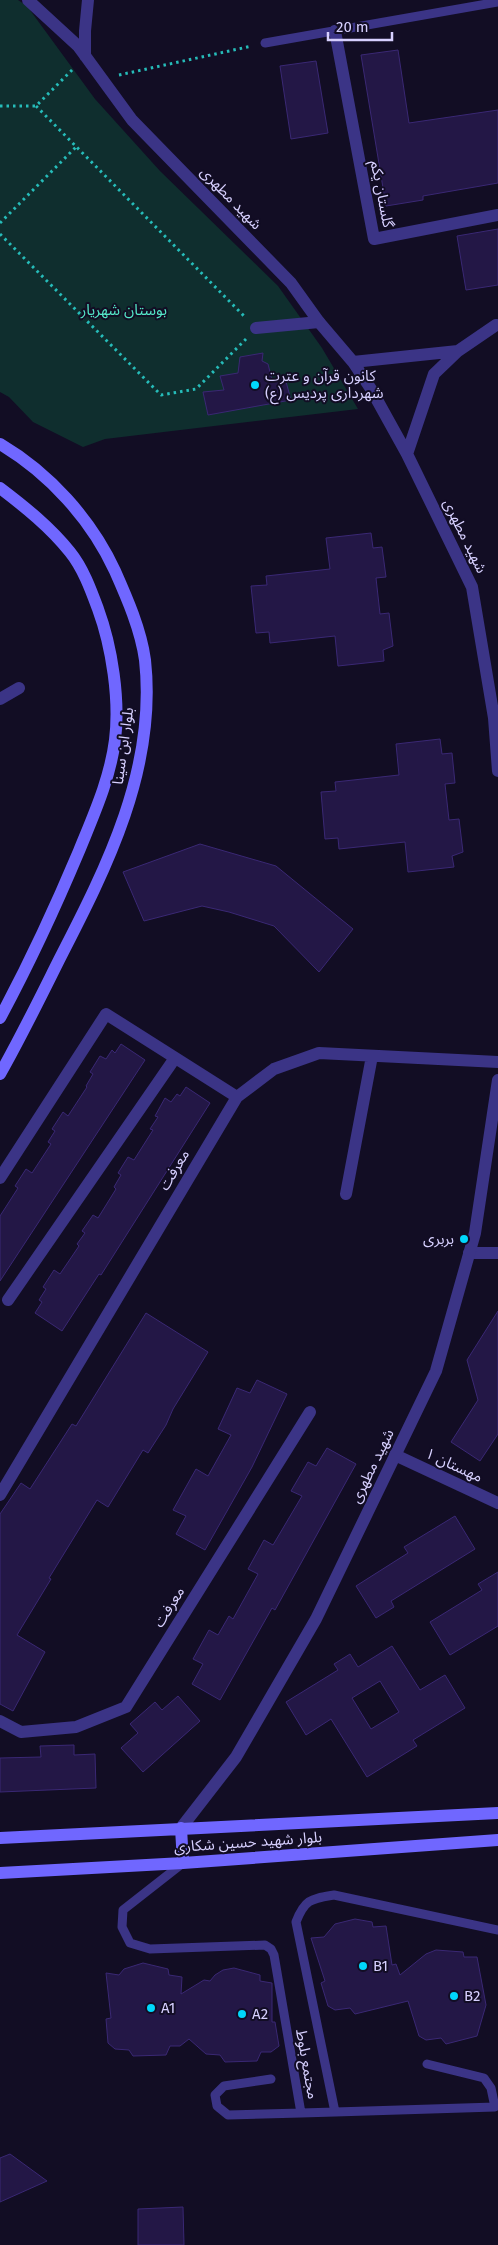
<svg xmlns="http://www.w3.org/2000/svg" width="498" height="2245" viewBox="0 0 498 2245" font-family="'Fira Sans','Noto Sans Arabic',sans-serif">
<rect width="100%" height="100%" fill="#120d24"/>
<path fill="#0f2e2e" d="M 0,0 L 18,0 L 27,6 L 95,99 L 160,171 L 278,286 L 322,348 L 358,409 L 105,439 L 83,447 L 33,422 L 9,397 L 0,392 Z"/>
<path fill="#231746" stroke="#3a2874" fill-rule="evenodd" d="M 398,50 L 409,123 L 498,110 L 498,183 L 423,196 L 423,200 L 386,206 L 361,55 Z
M 316,61 L 328,133 L 291,139 L 280,66 Z
M 498,229 L 498,285 L 466,290 L 457,236 Z
M 263,353 L 262,361 L 268,364 L 272,380 L 285,378 L 291,400 L 208,415 L 203,392 L 224,390 L 220,376 L 238,373 L 240,357 Z
M 371,533 L 373,548 L 382,547 L 386,577 L 376,578 L 380,614 L 389,613 L 393,646 L 383,650 L 384,661 L 338,666 L 335,636 L 270,643 L 269,632 L 256,633 L 251,586 L 267,585 L 266,576 L 330,569 L 326,538 Z
M 440,739 L 442,754 L 452,753 L 455,783 L 445,784 L 449,820 L 459,819 L 463,852 L 452,856 L 454,867 L 408,872 L 405,842 L 339,849 L 338,838 L 325,839 L 321,792 L 336,791 L 335,782 L 399,775 L 396,744 Z
M 200,844 L 276,866 L 353,929 L 319,972 L 274,926 L 229,912 L 202,906 L 144,921 L 123,872 Z
M 121,1044 L 145,1060 L 0,1281 L 0,1216 L 18,1188 L 15,1186 L 26,1169 L 32,1173 L 51,1144 L 48,1142 L 55,1131 L 52,1129 L 63,1112 L 68,1116 L 87,1087 L 86,1086 L 93,1074 L 90,1072 L 100,1056 L 106,1059 L 112,1050 L 115,1053 Z
M 186,1087 L 210,1103 L 101,1275 L 99,1274 L 62,1331 L 35,1313 L 42,1302 L 39,1300 L 46,1289 L 43,1287 L 54,1270 L 60,1274 L 79,1246 L 77,1244 L 85,1233 L 82,1231 L 93,1215 L 98,1218 L 116,1189 L 114,1187 L 121,1175 L 118,1173 L 128,1157 L 134,1160 L 153,1130 L 150,1129 L 158,1117 L 155,1116 L 165,1098 L 171,1102 L 177,1094 L 180,1096 Z
M 498,1311 L 498,1434 L 480,1461 L 451,1442 L 478,1400 L 467,1360 Z
M 146,1313 L 208,1352 L 173,1409 L 166,1425 L 148,1453 L 143,1450 L 108,1507 L 97,1500 L 49,1578 L 51,1579 L 17,1635 L 45,1652 L 13,1711 L 0,1704 L 0,1514 L 21,1483 L 30,1489 L 72,1424 L 76,1426 Z
M 257,1380 L 287,1394 L 252,1467 L 205,1550 L 176,1534 L 186,1516 L 173,1510 L 196,1469 L 208,1476 L 231,1435 L 218,1429 L 237,1388 L 250,1393 Z
M 327,1448 L 356,1464 L 275,1610 L 272,1608 L 220,1700 L 192,1684 L 203,1664 L 193,1659 L 209,1630 L 218,1635 L 229,1616 L 233,1619 L 258,1574 L 248,1569 L 264,1540 L 273,1545 L 302,1496 L 291,1491 L 308,1462 L 316,1466 Z
M 455,1516 L 475,1549 L 391,1601 L 394,1607 L 376,1618 L 356,1586 L 408,1553 L 404,1547 Z
M 498,1572 L 498,1626 L 450,1655 L 430,1622 L 482,1590 L 478,1584 Z
M 392,1646 L 420,1690 L 445,1675 L 465,1708 L 413,1740 L 417,1746 L 367,1777 L 331,1719 L 306,1735 L 286,1702 L 338,1670 L 334,1664 L 350,1654 L 358,1667 ZM 380,1681 L 399,1712 L 371,1729 L 352,1698 Z
M 178,1696 L 200,1721 L 143,1772 L 121,1748 L 138,1733 L 130,1724 L 155,1702 L 162,1710 Z
M 74,1745 L 74,1755 L 95,1754 L 96,1788 L 0,1792 L 0,1758 L 41,1757 L 40,1746 Z
M 355,1919 L 372,1922 L 373,1927 L 386,1926 L 392,1965 L 396,1964 L 400,1975 L 426,1954 L 436,1950 L 463,1952 L 464,1957 L 477,1957 L 486,2005 L 477,2036 L 446,2044 L 441,2038 L 426,2040 L 419,2036 L 408,2001 L 355,2014 L 350,2008 L 335,2010 L 328,2006 L 321,1983 L 325,1981 L 311,1938 L 324,1937 L 335,1924 Z
M 143,1963 L 168,1969 L 169,1975 L 182,1977 L 181,1994 L 204,1980 L 210,1981 L 215,1975 L 223,1970 L 234,1968 L 260,1975 L 260,1981 L 272,1983 L 272,2022 L 275,2022 L 279,2046 L 271,2052 L 261,2052 L 257,2061 L 225,2062 L 220,2055 L 206,2054 L 189,2039 L 180,2046 L 170,2046 L 166,2055 L 133,2056 L 129,2050 L 115,2049 L 108,2043 L 106,2019 L 111,2018 L 106,1973 L 119,1975 L 124,1969 Z
M 10,2154 L 47,2181 L 0,2202 L 0,2158 Z
M 183,2207 L 184,2245 L 138,2245 L 138,2209 Z"/>
<g fill="none" stroke-linecap="round" stroke-linejoin="round">
<path stroke="#26bcb9" stroke-width="3" stroke-dasharray="2.5 4" stroke-linecap="butt" d="M 119,75 L 252,46
M 0,106 L 36,106 L 74,68
M 36,106 L 244,316
M 0,223 L 76,147
M 0,234 L 161,395 L 196,389 L 246,339"/>
<path stroke="#3b3486" stroke-width="9" d="M 265,43 L 498,2
M 183,1863 L 123,1910 L 122,1927 L 130,1943 L 150,1949 L 265,1945 L 271,1949 L 274,1955 L 301,2113 L 335,2112 L 296,1922 C 305,1899 311,1899 334,1895 L 498,1930
M 271,2079 L 224,2086 L 215,2095 L 217,2106 L 228,2115 L 301,2113
M 335,2112 L 495,2107 L 491,2088 L 484,2078 L 427,2064"/>
<path stroke="#3b3486" stroke-width="12" d="M 335,31 L 374,239 L 498,215
M 256,328 L 319,322
M 0,699 L 19,688
M 0,1178 L 106,1014 L 237,1097
M 346,1194 L 372,1056
M 469,1253 L 498,1253
M 8,1300 L 175,1058
M 395,1455 L 498,1503
M 0,1495 L 237,1097 L 274,1069 L 319,1053 L 498,1062
M 0,1721 L 21,1732 L 76,1727 L 126,1707 L 310,1412"/>
<path stroke="#3b3486" stroke-width="12" d="M 28,0 L 78,46 L 132,120 L 291,283 L 319,322 L 353,362 L 458,351
M 85,56 L 85,31 L 88,0
M 353,362 L 371,389 L 407,454 L 472,587 L 494,718 L 498,771
M 407,454 L 434,374 L 458,351 L 496,325
M 181,1828 L 236,1757 L 316,1619 L 436,1371 L 475,1233 L 498,1080"/>
<path stroke="#7067ff" stroke-width="12" d="M 0,444 C 49,473 91,519 115,571 C 127,598 141,630 145,660 C 157,768 107,867 59,960 C 40,998 21,1037 0,1074
M 0,488 C 25,507 50,527 70,552 C 83,568 91,590 98,609 C 112,647 120,700 115,740 C 110,779 94,814 79,851 C 55,908 29,964 0,1018
M 181,1828 L 183,1863
M 0,1838 L 498,1813
M 0,1873 L 183,1863 L 498,1840"/>
</g>
<g fill="#00d7fb" stroke="#120d24" stroke-width="2">
<circle cx="255" cy="385" r="5"/>
<circle cx="464" cy="1239" r="5"/>
<circle cx="363" cy="1966" r="5"/>
<circle cx="454" cy="1996" r="5"/>
<circle cx="151" cy="2008" r="5"/>
<circle cx="242" cy="2014" r="5"/>
</g>
<g text-anchor="middle" stroke-width="4" stroke-linejoin="round" paint-order="stroke">
<g font-size="15" fill="#d7d0ff" stroke="#120d24">
<text transform="translate(382 194) rotate(79)" y="5">گلستان یکم</text>
<text transform="translate(231 198) rotate(46)" y="5">شهید مطهری</text>
<text transform="translate(465 536) rotate(64)" y="5">شهید مطهری</text>
<text transform="translate(123 746) rotate(-82)" y="5">بلوار ابن سینا</text>
<text transform="translate(174 1170) rotate(-59)" y="5">معرفت</text>
<text transform="translate(454 1465) rotate(25)" y="5">مهستان ۱</text>
<text transform="translate(372 1466) rotate(-64)" y="5">شهید مطهری</text>
<text transform="translate(169 1607) rotate(-58)" y="5">معرفت</text>
<text transform="translate(248 1842) rotate(-4)" y="5">بلوار شهید حسین شکاری</text>
<text transform="translate(307 2064) rotate(80)" y="5">مجتمع بلوط</text>
</g>
<g font-size="15" fill="#54e7c8" stroke="#120d24">
<text x="124" y="315">بوستان شهریار</text>
</g>
<g font-size="15" fill="#d7d0ff" stroke="#120d24" text-anchor="start">
<text x="265" y="381">کانون قرآن و عترت<tspan x="265" dy="17">(ع) شهرداری پردیس</tspan></text>
<text x="454" y="1244" text-anchor="end">بربری</text>
<text x="373" y="1971">B1</text>
<text x="464" y="2001">B2</text>
<text x="161" y="2013">A1</text>
<text x="252" y="2019">A2</text>
</g>
</g>
<path d="M328 32v8h64v-8" fill="none" stroke="#d7d0ff" stroke-width="2.5"/>
<text x="336" y="32" font-size="15" fill="#d7d0ff" stroke="#120d24" stroke-width="4" paint-order="stroke">20 m</text>
</svg>
